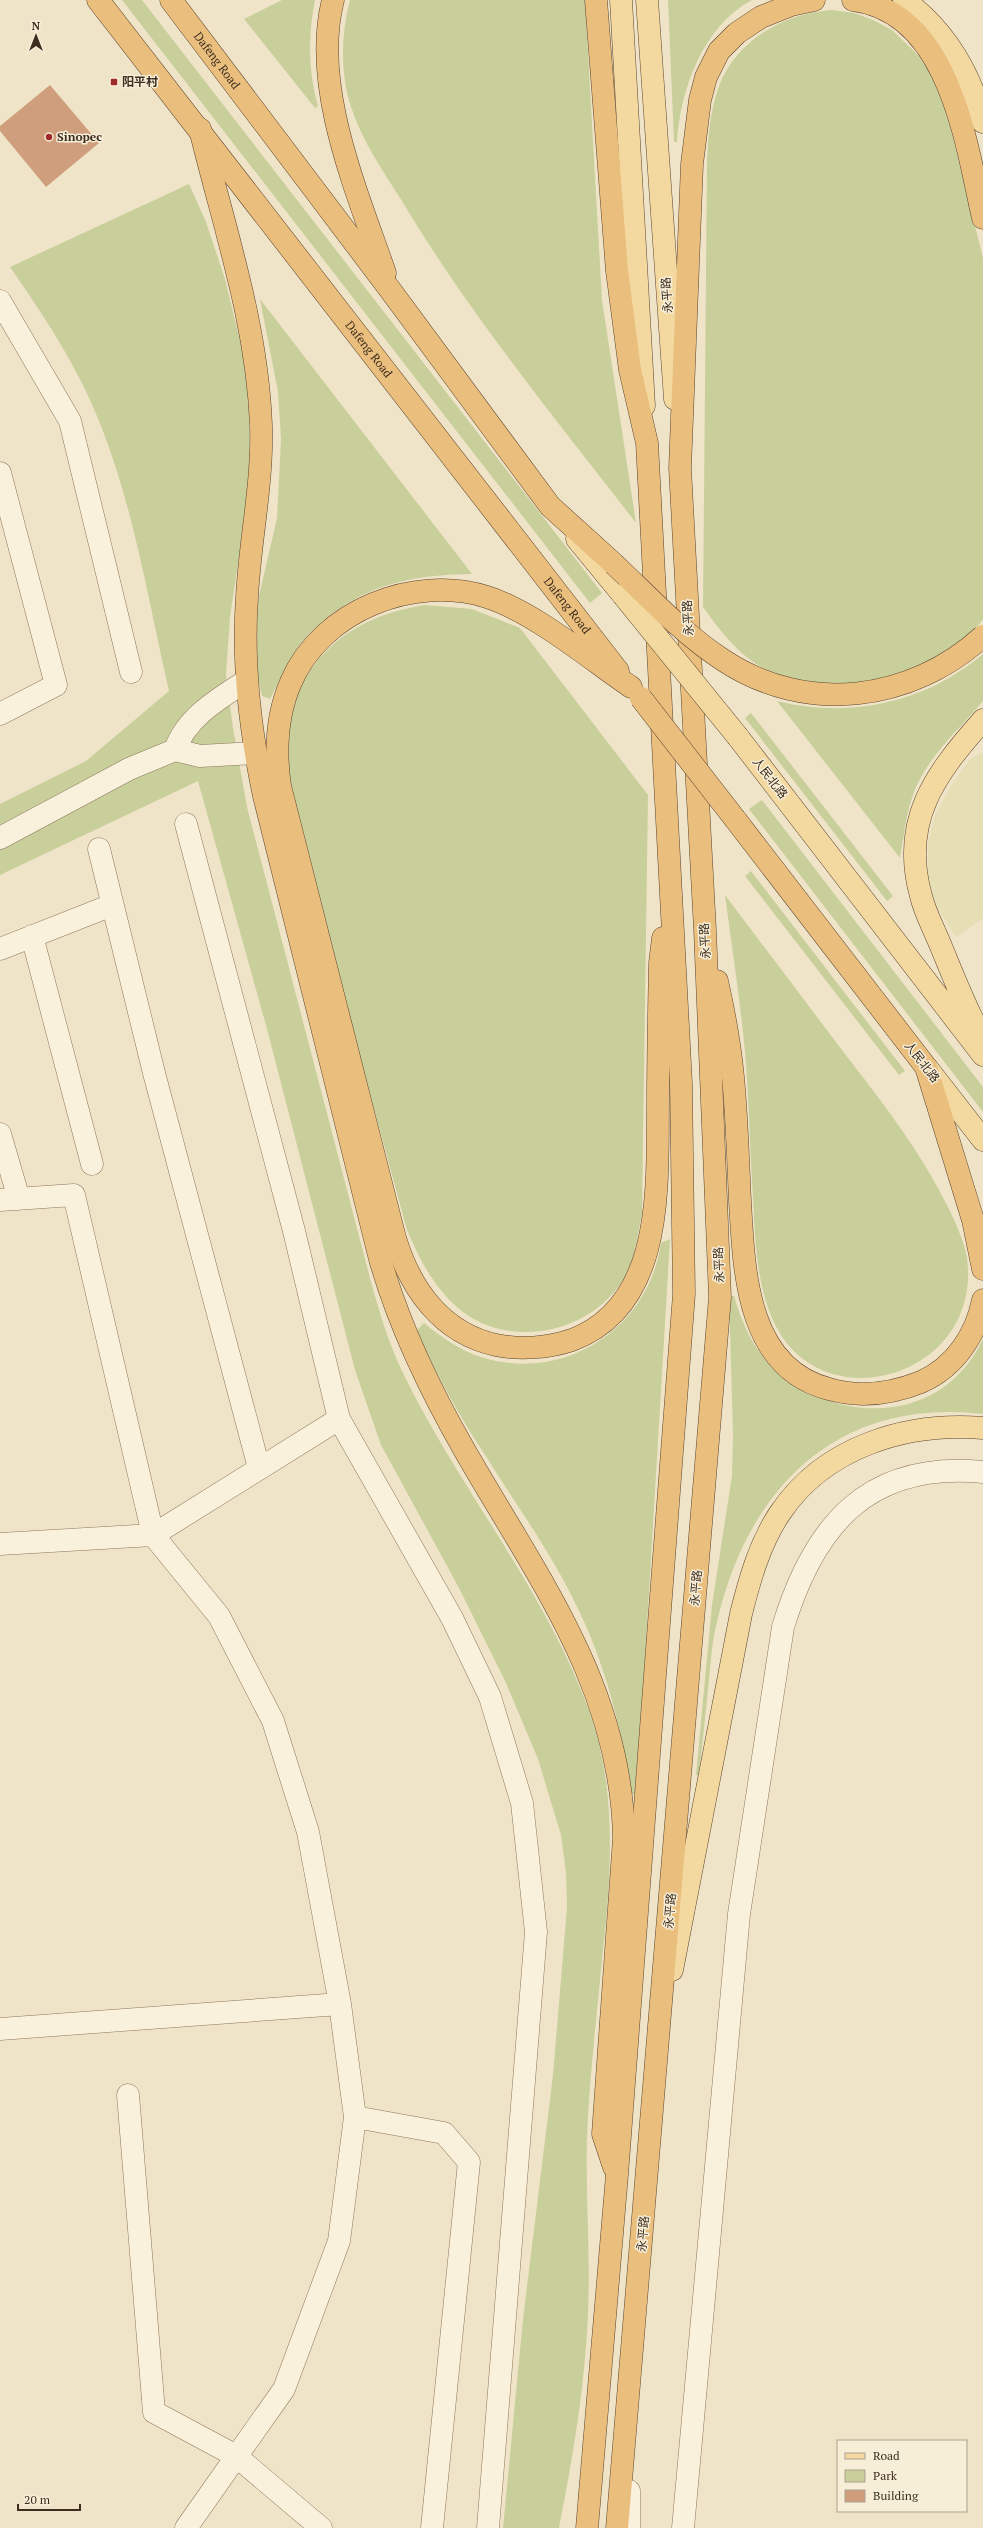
<svg xmlns="http://www.w3.org/2000/svg" width="983" height="2528" viewBox="0 0 983 2528" font-family="'PT Serif','Noto Sans SC',serif">
<rect width="100%" height="100%" fill="#f0e4c8"/>
<path fill="#e6deb5" d="M 983,752 L 983,918 L 956,937 L 934,903 L 928,877 L 928,843 L 935,815 L 952,784 L 970,759 Z"/>
<path fill="#c9cf9b" d="M 122,0 L 142,0 L 602,593 L 590,603 Z
M 282,0 L 315,0 C 308,35 308,71 318,106 L 315,108 L 244,19 Z
M 350,0 L 585,0 L 602,300 L 636,523 C 555,418 470,315 402,201 C 383,171 362,141 351,107 C 340,73 341,34 350,0 Z
M 668,0 L 752,0 C 703,26 680,90 677,142 L 674,142 Z
M 832,10 L 854,13 L 873,20 L 892,30 L 915,52 L 929,70 L 939,90 L 951,130 L 983,258 L 983,619 C 945,679 828,701 767,670 C 740,657 720,631 703,607 L 707,164 C 708,137 710,111 719,86 C 736,40 785,13 832,10 Z
M 189,184 L 206,222 L 225,279 L 242,349 L 249,404 L 250,483 L 230,617 L 226,675 L 233,728 L 247,807 L 371,1282 C 380,1314 389,1345 404,1375 C 460,1490 546,1591 590,1713 C 618,1794 611,1877 602,1960 C 597,2012 591,2065 588,2117 C 584,2182 591,2248 588,2314 C 585,2386 573,2457 559,2528 L 503,2528 L 523,2319 L 553,2075 L 567,1907 L 566,1873 L 561,1835 L 538,1759 L 506,1683 L 459,1588 L 381,1445 L 355,1370 L 267,1029 L 198,781 L 0,875 L 0,804 L 86,761 L 169,691 C 148,599 133,503 97,416 C 75,362 43,315 10,267 Z
M 260,299 L 472,574 C 410,575 360,585 313,630 C 293,648 282,676 270,699 L 262,696 L 256,669 L 256,609 L 277,518 L 281,439 L 278,392 Z
M 425,605 L 472,609 L 520,628 L 648,795 L 642,1214 C 637,1237 635,1263 621,1283 C 587,1334 507,1350 458,1308 C 434,1287 419,1259 407,1230 L 293,810 C 291,791 287,769 287,750 C 290,665 345,617 425,605 Z
M 983,654 L 983,701 C 959,730 928,756 914,792 C 906,813 904,836 900,858 L 777,701 C 850,719 925,703 983,654 Z
M 751,713 L 893,896 L 887,901 L 745,718 Z
M 762,800 L 983,1087 L 983,1112 L 749,809 Z
M 751,871 L 905,1071 L 899,1075 L 745,876 Z
M 725,895 C 765,948 805,1001 845,1054 C 883,1103 921,1152 949,1209 C 956,1224 964,1241 967,1258 C 983,1379 817,1425 772,1318 C 756,1280 755,1238 753,1198 C 750,1149 749,1100 745,1052 C 740,1000 732,947 725,895 Z
M 670,1239 L 637,1794 L 632,1794 C 622,1732 607,1669 579,1611 C 554,1557 519,1509 487,1458 C 460,1418 437,1375 416,1331 L 424,1323 C 442,1338 461,1351 484,1358 C 567,1382 649,1327 661,1243 Z
M 729,1296 L 734,1296 C 742,1323 753,1350 775,1369 C 840,1427 943,1424 983,1339 L 983,1414 C 838,1397 748,1487 717,1622 C 712,1641 711,1660 709,1679 C 706,1712 702,1744 699,1776 L 696,1775 L 712,1605 L 732,1476 L 733,1435 Z"/>
<path fill="#cf9f7d" d="M 50,85 L 99,143 L 46,187 L 0,131 L 0,126 Z"/>
<g fill="none" stroke-linecap="round" stroke-linejoin="round">
<defs>
<path id="minor" d="M 0,301 L 70,421 L 131,672
M 0,473 L 56,685 L 0,714
M 175,750 C 186,718 218,699 246,681
M 186,824 L 294,1231 L 339,1419 L 452,1618 L 490,1697 L 522,1803 L 536,1932 L 488,2528
M 0,838 L 129,769 L 175,750 L 200,756 L 255,753
M 99,849 L 154,1073 L 259,1468
M 32,936 L 92,1164
M 0,949 L 112,905
M 0,1134 L 19,1199
M 0,1200 L 74,1195 L 153,1535 L 219,1616 L 273,1721 L 308,1832 L 340,2004 L 355,2117 L 339,2241 L 284,2389 L 186,2528
M 0,1544 L 153,1535 L 339,1419
M 0,2029 L 340,2004
M 128,2095 L 154,2412 L 236,2456 L 321,2528
M 355,2117 L 444,2133 L 469,2162 L 432,2528"/>
<path id="tertiary" d="M 629,2528 L 629,2491
M 683,2528 L 739,1914 L 783,1627 C 814,1525 868,1461 983,1472"/>
<path id="primary" d="M 621,0 L 644,406
M 647,0 L 675,399
M 904,0 C 946,31 970,72 983,122
M 577,539 L 623,595
M 738,737 L 983,1055
M 981,1036 C 965,1007 953,975 940,944 C 934,929 925,913 921,896 C 900,821 935,774 983,720
M 927,1068 L 983,1140
M 672,1970 L 741,1614 C 750,1578 760,1543 780,1513 C 825,1446 907,1422 983,1428"/>
<g id="trunk">
<path id="s1" d="M 98,0 L 618,671"/>
<path id="s2" d="M 171,0 L 391,291 L 550,506 L 614,564"/>
<path d="M 333,0 C 311,87 357,191 385,273"/>
<path d="M 853,0 C 950,12 966,144 983,218"/>
<path d="M 200,129 C 224,228 257,322 261,425 C 263,483 250,539 247,597 C 242,665 250,730 264,796 L 380,1259 C 399,1326 430,1390 465,1451 C 537,1577 621,1686 624,1838 L 603,2134 L 614,2167"/>
<path d="M 631,687 C 590,659 534,612 487,597 C 414,574 322,610 291,682 C 276,716 275,751 280,786 L 395,1238 C 410,1288 441,1333 496,1345 C 520,1350 548,1348 572,1340 C 665,1305 657,1185 658,1105 C 658,1057 659,1010 660,963 L 663,938"/>
<path d="M 735,819 L 926,1067 L 973,1220 L 983,1269"/>
<path d="M 717,981 C 724,1012 730,1045 733,1077 C 737,1118 738,1160 740,1201 C 744,1270 746,1368 829,1389 C 860,1398 891,1394 921,1382 C 955,1367 976,1335 983,1300"/>
<path d="M 587,2528 L 617,2175 L 684,1294 L 681,1083 L 647,443 L 630,370 L 617,271 L 596,0"/>
<path d="M 617,2528 L 720,1297 L 705,930 L 680,468 L 692,164 L 700,100 L 706,77 L 719,51 L 737,33 L 761,17 L 791,5 L 814,0"/>
</g>
</defs>
<use href="#minor" stroke="#8d765c" stroke-width="23"/>
<use href="#tertiary" stroke="#8d765c" stroke-width="23"/>
<use href="#primary" stroke="#5b4430" stroke-width="23"/>
<use href="#trunk" stroke="#5b4430" stroke-width="23"/>
<use href="#minor" stroke="#faf1dc" stroke-width="22"/>
<use href="#tertiary" stroke="#faf1dc" stroke-width="22"/>
<use href="#primary" stroke="#f3d9a0" stroke-width="22"/>
<use href="#trunk" stroke="#eabe7c" stroke-width="22"/>
<defs>
<path id="primary-bridge" d="M 623,595 L 738,737"/>
<path id="trunk-bridge" d="M 614,564 C 649,597 683,634 723,660 C 806,715 911,702 983,636
M 641,698 L 735,819"/>
</defs>
<use href="#primary-bridge" stroke="#5b4430" stroke-width="23" stroke-linecap="butt"/>
<use href="#trunk-bridge" stroke="#5b4430" stroke-width="23" stroke-linecap="butt"/>
<use href="#primary-bridge" stroke="#f3d9a0" stroke-width="22"/>
<use href="#trunk-bridge" stroke="#eabe7c" stroke-width="22"/>
</g>
<g fill="#9e2a2b" stroke="#f7eed8" stroke-width="1.5">
<rect x="110" y="78" width="8" height="8" rx="2"/>
<circle cx="49" cy="137" r="4"/>
</g>
<g text-anchor="middle" stroke-width="3" stroke-linejoin="round" paint-order="stroke">
<g font-size="12" fill="#3d2e20" stroke="#f7eed8">
<text dy="4" stroke="none"><textPath href="#s2" startOffset="76">Dafeng Road</textPath></text>
<text transform="translate(667 295) rotate(-94)" y="4">永平路</text>
<text dy="4" stroke="none"><textPath href="#s1" startOffset="442">Dafeng Road</textPath></text>
<text dy="4" stroke="none"><textPath href="#s1" startOffset="766">Dafeng Road</textPath></text>
<text transform="translate(688 618) rotate(-93)" y="4">永平路</text>
<text transform="translate(770 778) rotate(52)" y="4">人民北路</text>
<text transform="translate(705 941) rotate(-93)" y="4">永平路</text>
<text transform="translate(922 1062) rotate(52)" y="4">人民北路</text>
<text transform="translate(719 1265) rotate(-92)" y="4">永平路</text>
<text transform="translate(696 1588) rotate(-85)" y="4">永平路</text>
<text transform="translate(670 1911) rotate(-85)" y="4">永平路</text>
<text transform="translate(643 2234) rotate(-85)" y="4">永平路</text>
</g>
<g font-size="12" font-weight="bold" fill="#3d2e20" stroke="#f7eed8" text-anchor="start">
<text x="122" y="86">阳平村</text>
<text x="57" y="141">Sinopec</text>
</g>
</g>
<rect x="837" y="2440" width="130" height="72" fill="#f7eed8" stroke="#ada18e"/>
<rect x="845" y="2453" width="20" height="6" fill="#f3d9a0" stroke="#ada18e"/>
<text x="873" y="2460" font-size="12" fill="#3d2e20">Road</text>
<rect x="845" y="2470" width="20" height="12" fill="#c9cf9b" stroke="#ada18e"/>
<text x="873" y="2480" font-size="12" fill="#3d2e20">Park</text>
<rect x="845" y="2490" width="20" height="12" fill="#cf9f7d" stroke="#ada18e"/>
<text x="873" y="2500" font-size="12" fill="#3d2e20">Building</text>
<g transform="translate(36 36)" stroke="#f7eed8" stroke-width="3" paint-order="stroke">
<path d="M0-3L7 15L0 10L-7 15Z" fill="#3d2e20"/>
<text y="-6" font-size="11" font-weight="bold" text-anchor="middle" fill="#3d2e20">N</text>
</g>
<path d="M18 2504v6h62v-6" fill="none" stroke="#3d2e20" stroke-width="2"/>
<text x="24" y="2504" font-size="12" fill="#3d2e20" stroke="#f7eed8" stroke-width="3" paint-order="stroke">20 m</text>
</svg>
